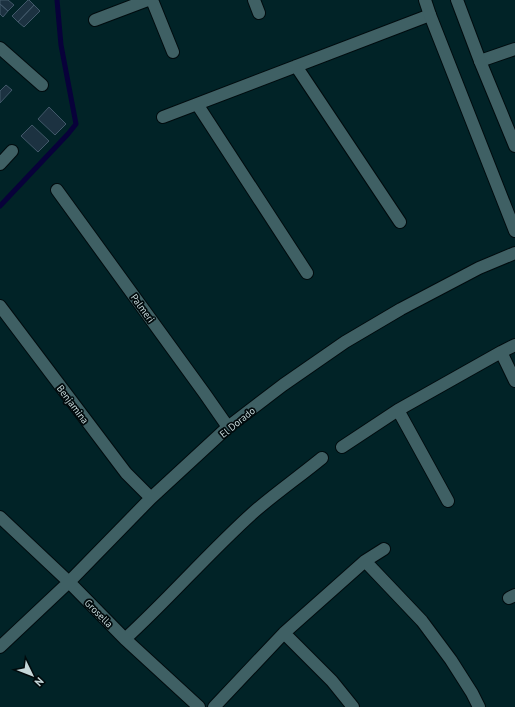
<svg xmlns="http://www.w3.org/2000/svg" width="515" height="707" viewBox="0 0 515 707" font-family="'PT Sans',sans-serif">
<rect width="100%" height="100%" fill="#012327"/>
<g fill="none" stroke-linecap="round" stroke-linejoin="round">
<path stroke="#08013a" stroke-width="5" d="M 0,206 L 68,134 L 76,124 L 61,45 L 57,0"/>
</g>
<path fill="#1c3241" stroke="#415869" d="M 0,0 L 8,0 L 14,5 L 8,11 L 0,4 Z
M 28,0 L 29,0 L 34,5 L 18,22 L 12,16 Z
M 0,4 L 8,11 L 3,17 L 0,14 Z
M 34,5 L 40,11 L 24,27 L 18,22 Z
M 6,85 L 12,90 L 0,103 L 0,91 Z
M 49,107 L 66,124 L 55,135 L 38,119 Z
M 32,125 L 49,141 L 38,152 L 21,136 Z"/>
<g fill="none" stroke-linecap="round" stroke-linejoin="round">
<defs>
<path id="street" d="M 152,0 L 173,52
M 254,0 L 259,13
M 95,20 L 148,0
M 0,48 L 42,85
M 480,61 L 515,49
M 296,66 L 400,222
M 197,104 L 307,273
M 163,117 L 430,15
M 0,164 L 12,151
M 57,190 L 205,394 L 228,427
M 0,306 L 126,473 L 151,498
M 501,352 L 515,381
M 398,410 L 448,501
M 342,447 L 398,410 L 501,352 L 515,345
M 0,517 L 69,582 L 125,639 L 199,707
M 365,561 L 422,621 L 451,660 L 472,693 L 479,707
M 509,598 L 515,595
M 284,633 L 332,681 L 353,707
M 125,639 C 170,598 210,551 255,511 C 276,493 300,476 322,458
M 0,647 L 69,582 L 151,498 L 228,427 L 283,385 L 345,342 L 401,309 L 479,268 L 515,253
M 214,707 L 284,633 L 365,561 L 384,549"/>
<path id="secondary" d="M 425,0 L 430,15 L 515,231
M 457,0 L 480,61 L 515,146"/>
</defs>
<use href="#street" stroke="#000b0e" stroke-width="14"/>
<use href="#secondary" stroke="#000b0e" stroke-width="14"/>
<use href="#street" stroke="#3f6064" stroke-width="12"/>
<use href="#secondary" stroke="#3f6064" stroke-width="12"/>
</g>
<g text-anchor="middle" stroke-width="3.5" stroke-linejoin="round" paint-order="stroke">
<g font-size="10" fill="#c5d7d9" stroke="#010a0c">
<text transform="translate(143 308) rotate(54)" y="4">Palmeri</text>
<text transform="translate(73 404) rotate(53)" y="4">Benjamina</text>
<text transform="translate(237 422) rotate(-39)" y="4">El Dorado</text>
<text transform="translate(99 613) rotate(45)" y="4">Grosella</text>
</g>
</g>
<g transform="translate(32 675) rotate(133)" stroke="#010a0c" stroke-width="3" paint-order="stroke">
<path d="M0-3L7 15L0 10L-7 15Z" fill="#c5d7d9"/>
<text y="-6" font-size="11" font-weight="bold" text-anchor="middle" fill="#c5d7d9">N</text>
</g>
</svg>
